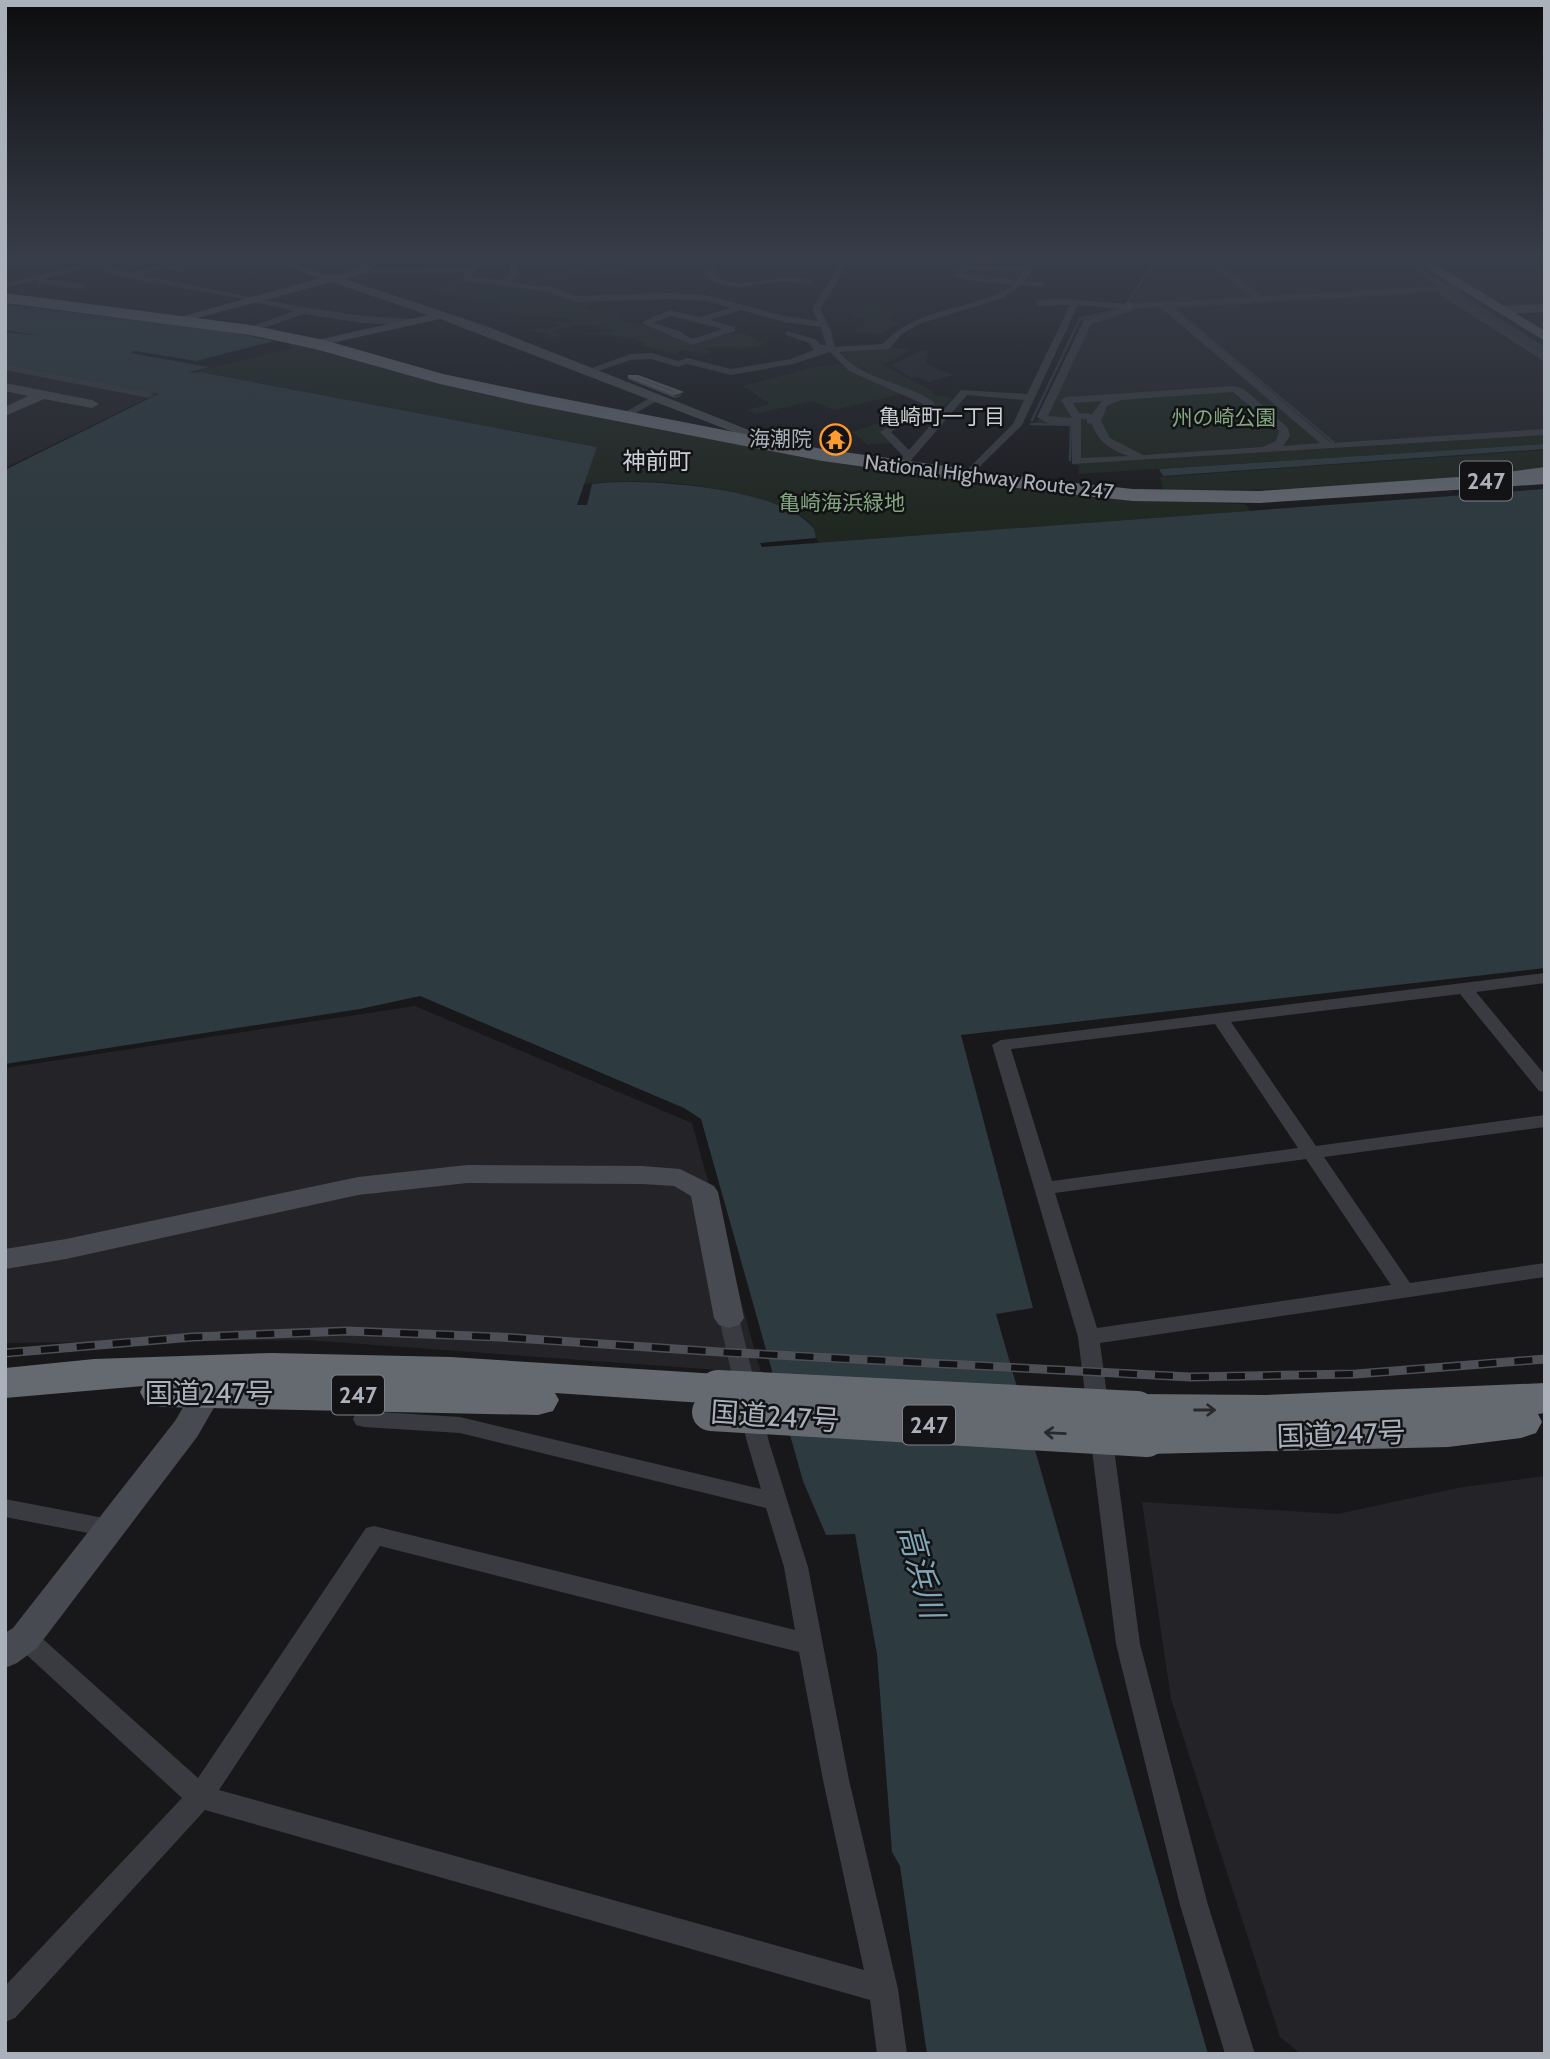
<svg xmlns="http://www.w3.org/2000/svg" width="1550" height="2059" viewBox="0 0 1550 2059" font-family="Cabin,'Noto Sans JP',sans-serif">
<rect width="100%" height="100%" fill="#18181a"/>
<path fill="#242428" d="M 1047,259 L 1545,259 L 1545,431 L 1073,465 L 1074,424 L 1036,424 L 1086,319 L 1128,308 L 1156,263 L 1144,260 L 1093,263 L 1046,262 Z
M 921,351 L 928,351 L 926,364 L 954,375 L 928,382 L 918,377 L 912,378 L 891,365 Z
M 5,364 L 158,393 L 5,468 Z
M 415,1006 L 692,1123 L 761,1373 L 306,1340 L 5,1343 L 5,1068 Z
M 1545,1476 L 1545,2054 L 1301,2054 L 1280,2037 L 1171,1699 L 1142,1502 L 1338,1514 L 1457,1488 Z"/>
<path fill="#1e261e" d="M 617,267 L 635,275 L 648,276 L 593,275 L 555,281 L 534,278 C 552,267 565,274 580,268 L 584,272 Z
M 469,279 L 561,294 L 564,298 L 596,300 L 586,309 L 623,315 L 617,319 L 669,332 L 679,340 L 693,343 L 741,332 L 763,343 L 761,346 C 741,350 724,345 704,349 L 712,352 L 698,356 L 692,355 L 697,353 L 679,350 L 676,354 L 641,346 L 645,343 C 624,336 606,335 584,334 C 595,330 604,335 614,331 L 598,326 L 568,325 L 569,328 L 552,332 L 561,334 L 549,340 L 543,338 L 551,335 C 539,331 533,331 520,332 C 534,328 546,330 560,325 L 549,320 L 569,323 L 572,320 C 544,313 519,319 493,310 L 500,307 C 482,298 465,300 447,294 L 480,290 L 486,286 C 477,281 464,282 456,287 L 459,290 L 443,293 L 431,289 Z
M 876,302 L 894,310 L 891,320 L 898,323 L 883,334 L 857,333 L 855,329 L 866,325 L 863,319 L 851,316 L 855,312 L 865,311 L 864,303 Z
M 291,343 L 480,394 L 828,462 L 1112,499 L 1244,504 L 1251,511 L 818,543 C 815,536 815,529 810,523 C 800,513 784,509 771,504 C 712,483 647,477 584,484 L 597,447 L 197,371 L 294,348 L 287,345 Z
M 890,347 L 911,350 L 883,365 L 932,391 L 934,395 L 952,398 L 940,410 L 846,361 L 838,353 Z
M 840,365 L 906,393 L 834,410 L 812,401 L 756,414 L 747,410 L 770,404 L 743,386 L 820,366 Z
M 1247,384 L 1324,448 L 1545,433 L 1545,444 L 1079,474 L 1080,422 L 1052,419 L 1045,416 L 1055,397 Z
M 901,407 L 913,413 L 881,432 L 891,443 L 868,445 L 852,432 L 898,416 L 885,411 Z
M 1545,450 L 1545,470 C 1417,479 1290,494 1163,490 L 1160,477 Z"/>
<path fill="#2d3a3f" d="M 1397,259 L 1405,259 L 1545,347 L 1545,355 Z
M 5,304 L 231,332 L 274,341 L 196,361 L 135,351 L 130,353 L 209,367 L 187,373 L 200,372 L 597,447 L 577,505 L 587,505 L 592,484 C 641,477 783,487 814,529 L 816,538 L 760,543 L 762,547 L 1545,489 L 1545,968 L 961,1035 L 1033,1308 L 996,1314 L 1208,2054 L 927,2054 L 900,1866 L 892,1852 L 877,1654 L 855,1534 L 826,1535 L 803,1481 L 701,1119 L 684,1108 L 420,996 L 360,1009 L 5,1064 L 5,470 L 158,394 L 5,364 L 5,332 L 40,336 L 5,330 Z
M 1545,444 L 1545,449 L 1163,476 L 1159,469 Z"/>
<g fill="none" stroke-linecap="round" stroke-linejoin="round">
<path stroke="#2d3a3f" stroke-width="2.5" d="M 1032,420 L 1080,319 L 1124,308 L 1154,263 L 1044,262 L 1044,259
M 1031,424 L 1071,425 L 1070,460
M 1333,442 L 1172,307 L 1390,294"/>
<path fill="#393b40" fill-rule="evenodd" d="M 109,259 L 132,259 L 104,265 L 128,273 L 163,264 L 181,267 L 203,259 L 216,259 L 182,272 L 163,268 L 139,275 C 229,291 317,315 409,319 L 413,322 L 409,325 L 362,323 L 304,314 L 250,333 L 245,330 L 247,328 L 294,311 L 233,297 L 127,278 L 92,267 L 43,279 L 85,284 L 82,289 L 40,284 L 36,280 L 5,288 L 5,283 Z
M 477,259 L 484,261 L 471,276 L 501,280 L 510,275 L 511,259 L 519,259 L 518,276 L 510,282 L 551,287 L 577,296 L 667,293 L 706,295 L 785,316 L 818,321 L 812,309 L 841,262 L 826,266 L 712,262 L 670,265 L 578,259 L 851,259 L 820,309 L 831,331 L 835,347 L 883,344 C 918,305 972,312 1013,285 L 953,278 L 962,265 L 1024,266 L 1026,259 L 1034,259 L 1030,275 L 1025,281 L 1044,283 L 1044,287 L 1021,285 L 1002,298 L 919,324 L 902,334 L 889,349 L 839,352 C 863,380 904,382 934,402 L 934,406 L 891,432 L 909,450 L 961,390 L 1027,394 L 1070,305 L 1038,306 L 1035,301 L 1054,298 L 1126,304 L 1252,297 L 1203,259 L 1213,259 L 1262,296 L 1464,285 L 1467,290 L 1447,291 L 1545,355 L 1545,362 L 1436,292 L 1170,306 L 1331,443 L 1545,429 L 1545,435 L 1072,464 L 1072,424 L 1049,424 L 1037,417 L 1084,320 L 1122,309 L 1078,305 L 1022,425 L 968,478 L 963,475 L 964,473 L 1013,424 L 1024,400 L 967,395 L 907,465 L 903,466 L 898,463 L 903,456 L 880,432 L 923,404 L 849,371 L 830,352 L 793,364 L 731,375 L 687,364 L 678,367 L 651,359 L 631,360 L 589,374 L 584,371 L 630,354 L 652,353 L 678,361 L 687,358 L 731,369 L 791,359 L 814,350 L 809,343 L 786,335 L 786,331 L 815,339 L 821,345 L 826,345 L 821,327 L 784,322 L 741,310 L 710,320 L 735,327 L 735,331 L 692,345 L 641,323 L 669,310 L 700,317 L 731,308 L 706,301 L 667,299 L 576,302 L 549,292 L 462,280 L 466,272 L 360,273 L 356,271 L 360,269 L 471,267 ZM 967,270 L 1023,271 L 1017,280 L 963,274 ZM 1160,307 L 1161,308 L 1320,443 L 1283,446 L 1290,436 L 1288,428 L 1244,389 L 1233,386 L 1066,397 L 1061,400 L 1072,418 L 1048,416 L 1091,324 L 1140,308 ZM 670,316 L 723,329 L 692,339 L 679,331 L 653,323 ZM 1233,392 L 1279,431 L 1276,441 L 1263,447 L 1143,455 L 1110,438 L 1101,421 L 1107,406 L 1121,400 ZM 1102,401 L 1092,414 L 1079,413 L 1073,403 ZM 1081,419 L 1087,419 L 1087,423 L 1092,424 C 1098,442 1111,450 1128,456 L 1081,458 Z
M 712,267 L 719,269 L 713,273 C 742,298 782,265 813,282 C 805,286 796,281 786,281 C 756,281 731,298 705,275 L 705,271 Z
M 5,364 L 149,392 L 154,395 L 149,398 L 5,370 Z
M 657,394 L 660,395 L 660,399 L 627,418 L 618,416 Z
M 1545,973 L 1545,983 L 1476,992 L 1545,1075 L 1545,1092 L 1539,1091 L 1460,994 L 1231,1022 L 1316,1146 L 1545,1115 L 1545,1127 L 1324,1157 L 1410,1283 L 1545,1263 L 1545,1277 L 1100,1343 L 1140,1644 L 1208,1905 L 1255,2054 L 1225,2054 L 1180,1905 L 1116,1644 L 1078,1337 L 992,1045 L 1001,1040 ZM 1215,1024 L 1298,1148 L 1052,1181 L 1011,1049 ZM 1306,1159 L 1391,1285 L 1097,1328 L 1055,1193 Z
M 729,1311 L 736,1313 L 739,1318 L 769,1442 L 808,1567 L 849,1780 L 898,1989 L 907,2054 L 877,2054 L 870,2000 L 205,1810 L 15,2018 L 5,2022 L 5,1986 L 182,1798 L 16,1645 L 13,1638 L 16,1631 L 25,1628 L 34,1631 L 198,1778 L 366,1528 L 374,1526 L 795,1630 L 784,1567 L 766,1508 L 460,1433 L 364,1427 L 356,1425 L 353,1419 L 356,1413 L 364,1411 L 460,1417 L 761,1489 L 747,1442 L 719,1318 L 722,1313 ZM 380,1546 L 799,1652 L 823,1780 L 864,1970 L 219,1790 Z
M 5,1499 L 109,1519 L 117,1521 L 121,1528 L 117,1535 L 109,1537 L 5,1517 Z"/>
<path fill="#474a50" fill-rule="evenodd" d="M 270,259 C 294,259 316,275 333,274 C 353,274 366,259 385,259 L 364,273 L 345,279 L 486,326 L 792,447 L 790,450 L 780,450 L 440,319 L 313,347 L 313,341 L 428,315 L 332,282 L 179,323 L 173,319 L 320,278 Z
M 1129,302 L 1133,303 L 1133,309 L 1123,310 L 1117,306 Z
M 1545,304 L 1545,312 L 1502,314 L 1496,310 L 1502,306 Z
M 5,383 L 92,400 L 99,404 L 92,408 L 44,399 L 5,416 L 5,407 L 28,396 L 5,391 Z
M 467,1165 L 642,1166 L 680,1169 L 714,1186 L 718,1192 L 744,1318 L 739,1325 L 729,1328 L 719,1325 L 714,1318 L 691,1196 L 674,1186 L 642,1184 L 467,1183 L 358,1195 L 66,1259 L 5,1269 L 5,1249 L 66,1239 L 358,1177 Z
M 215,1369 L 226,1372 L 230,1380 L 197,1437 L 37,1648 L 17,1663 L 5,1668 L 5,1633 L 13,1628 L 175,1421 L 204,1372 Z"/>
<path fill="#55585f" fill-rule="evenodd" d="M 1411,259 L 1427,259 L 1545,331 L 1545,341 Z"/>
<path fill="#656a71" fill-rule="evenodd" d="M 5,293 L 250,325 L 324,340 L 443,374 L 529,392 L 822,449 L 1047,480 L 1133,489 L 1259,491 L 1486,475 L 1545,467 L 1545,484 L 1259,503 L 1133,501 L 1047,492 L 822,461 L 529,404 L 440,384 L 315,349 L 250,335 L 5,303 Z
M 272,1353 L 451,1357 L 718,1374 L 733,1378 L 739,1389 L 733,1400 L 718,1404 L 555,1393 L 559,1400 L 553,1411 L 538,1415 L 161,1407 L 146,1403 L 140,1392 L 143,1386 L 5,1398 L 5,1368 L 94,1359 Z
M 1545,1383 L 1545,1413 L 1538,1414 L 1542,1422 L 1536,1433 L 1521,1438 L 1448,1447 L 1147,1454 L 1132,1449 L 1126,1438 L 1132,1427 L 1136,1425 L 1122,1421 L 1116,1410 L 1122,1399 L 1137,1394 L 1266,1395 Z"/>
<defs>
<path id="rail" d="M 5,1353 L 193,1337 L 347,1331 L 499,1337 L 720,1352 L 1190,1377 L 1356,1374 L 1545,1359"/>
</defs>
<use href="#rail" stroke="#4c4f55" stroke-width="9"/>
<use href="#rail" stroke="#131315" stroke-width="6" stroke-dasharray="18" stroke-linecap="butt"/>
<path stroke="#656a71" stroke-width="38" d="M 718,1389 L 1137,1410
M 711,1412 L 1147,1438"/>
</g>
<path fill="#494b4f" d="M 628,376 L 681,396 L 675,398 L 628,379 Z"/>
<path fill="#313235" d="M 681,392 L 681,396 L 675,398 L 674,394 Z"/>
<path fill="#54565b" stroke="#61646a" stroke-width="2" d="M 628,376 L 638,376 L 681,392 L 674,394 Z"/>
<defs><path id="oneway-shaft" d="M-6 0H5M1.5-3L5.5 0L1.5 3" fill="none" stroke-width="1.6" stroke-linecap="round" stroke-linejoin="round" transform="scale(1.75)"/></defs>
<g stroke="#28292c">
<use href="#oneway-shaft" transform="translate(1205 1410)"/>
<use href="#oneway-shaft" transform="translate(1055 1433) rotate(-177)"/>
</g>
<linearGradient id="sky" x2="0" y2="1"><stop stop-color="#0d0d0e"/><stop offset="0.47" stop-color="#373d49"/><stop offset="1" stop-color="#373d49" stop-opacity="0"/></linearGradient>
<rect width="1550" height="548" fill="url(#sky)"/>
<defs>
<symbol id="temple-ring" viewBox="-11 -11 22 22"><circle r="9.5" fill="#131315" stroke="#fc9b2f" stroke-width="1.5"/><path d="M0-6L5-2H3V0L6.5 2.5H4V6H1.5V3h-3V6H-4V2.5H-6.5L-3 0V-2H-5Z" fill="#fc9b2f"/></symbol>
</defs>
<g fill-rule="evenodd">
<use href="#temple-ring" x="818" y="422" width="35" height="35"/>
</g>
<g text-anchor="middle" stroke-width="5" stroke-linejoin="round" paint-order="stroke">
<g font-size="21" fill="#cbd0d7" stroke="#131315">
<text x="942" y="424">亀崎町一丁目</text>
</g>
<g font-size="21" fill="#83a780" stroke="#131315">
<text x="1224" y="425">州の崎公園</text>
<text x="842" y="510">亀崎海浜緑地</text>
</g>
<g font-size="21" fill="#aab1bb" stroke="#131315" text-anchor="end">
<text x="812" y="446">海潮院</text>
</g>
<g font-size="21" fill="#aab1bb" stroke="#131315">
<text transform="translate(989 477) rotate(7)" y="7">National Highway Route 247</text>
</g>
<g font-size="23" fill="#cbd0d7" stroke="#131315">
<text x="657" y="469">神前町</text>
</g>
<g fill="#131315" stroke="#7d8289" stroke-width="2">
<rect x="1460" y="461.5" width="52" height="39" rx="5"/>
<rect x="332" y="1375.5" width="52" height="39" rx="5"/>
<rect x="903" y="1405.5" width="52" height="39" rx="5"/>
</g>
<g font-size="23" font-weight="bold" fill="#aab1bb">
<text x="1486" y="489">247</text>
<text x="358" y="1403">247</text>
<text x="929" y="1433">247</text>
</g>
<g font-size="28" fill="#aab1bb" stroke="#131315">
<text x="209" y="1403">国道247号</text>
<text transform="translate(775 1416) rotate(4)" y="10">国道247号</text>
<text transform="translate(1341 1434) rotate(-2)" y="10">国道247号</text>
</g>
<g font-size="32" font-style="italic" fill="#7fa5b7" stroke="#131315">
<text transform="translate(921 1571) rotate(75)" y="11">高浜川</text>
</g>
</g>
<rect width="1550" height="2059" fill="none" stroke="#aab1bb" stroke-width="14"/>
</svg>
